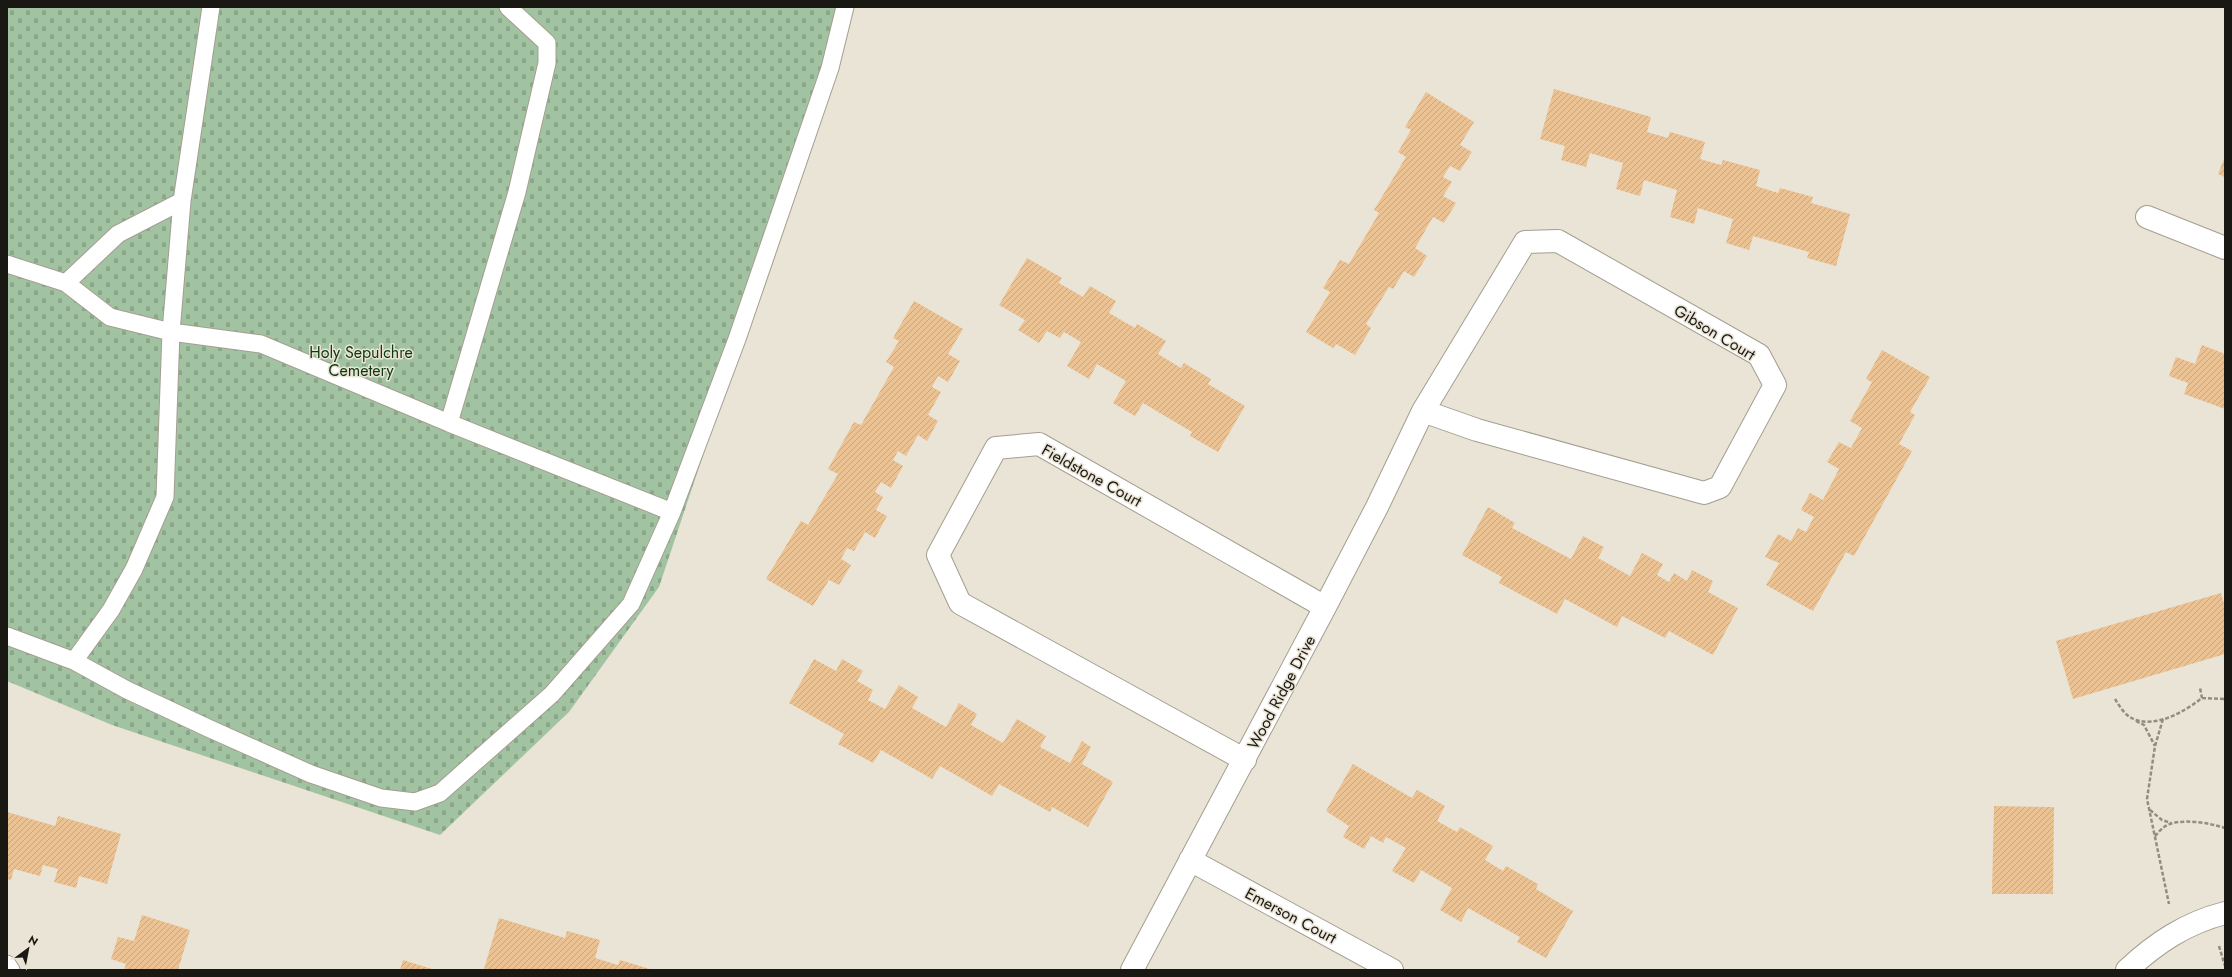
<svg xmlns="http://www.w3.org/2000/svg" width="2232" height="977" viewBox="0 0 2232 977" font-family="Jost,sans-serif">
<defs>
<pattern id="cemetery-stones" width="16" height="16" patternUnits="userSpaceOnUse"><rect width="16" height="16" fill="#a2c3a1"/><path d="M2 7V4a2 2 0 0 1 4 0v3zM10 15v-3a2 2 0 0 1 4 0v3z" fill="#8ba78a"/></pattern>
<pattern id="building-hatch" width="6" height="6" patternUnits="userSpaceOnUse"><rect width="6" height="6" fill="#ebc293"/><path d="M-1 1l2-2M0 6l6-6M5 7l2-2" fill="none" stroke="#c9a67e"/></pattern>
</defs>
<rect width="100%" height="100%" fill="#eae4d6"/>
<path fill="url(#cemetery-stones)" d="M 7,7 L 853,7 L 659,587 L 569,712 L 440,835 L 112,725 L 7,681 Z"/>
<path fill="url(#building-hatch)" d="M 1554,89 L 1651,117 L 1647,132 L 1668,138 L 1670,132 L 1705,142 L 1700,159 L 1721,165 L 1723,160 L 1760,170 L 1756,186 L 1778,193 L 1780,188 L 1813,197 L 1811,203 L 1850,214 L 1836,266 L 1807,258 L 1809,252 L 1753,236 L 1749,250 L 1726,243 L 1733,219 L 1698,208 L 1694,224 L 1670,217 L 1677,190 L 1644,180 L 1640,196 L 1616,189 L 1623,163 L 1590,153 L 1586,167 L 1561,160 L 1565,146 L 1540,139 Z
M 1426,92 L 1474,122 L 1460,145 L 1472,152 L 1460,171 L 1450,166 L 1443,177 L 1452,182 L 1443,196 L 1456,203 L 1444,223 L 1433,217 L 1415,248 L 1427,256 L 1414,277 L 1404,271 L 1393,289 L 1389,287 L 1366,324 L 1371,328 L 1355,355 L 1336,344 L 1333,348 L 1306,332 L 1330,292 L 1323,288 L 1340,260 L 1349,264 L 1379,213 L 1374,210 L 1406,157 L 1398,152 L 1411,130 L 1405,127 Z
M 2225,157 L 2225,177 L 2218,174 Z
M 1027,258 L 1062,278 L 1059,283 L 1083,297 L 1090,286 L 1116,301 L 1109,313 L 1135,328 L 1137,324 L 1166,341 L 1158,354 L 1181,368 L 1184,363 L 1211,379 L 1208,384 L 1245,406 L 1218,452 L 1190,436 L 1192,432 L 1143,403 L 1135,416 L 1113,403 L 1126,381 L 1097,364 L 1089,379 L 1067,366 L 1081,342 L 1064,332 L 1060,338 L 1047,331 L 1039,343 L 1018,330 L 1025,320 L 999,305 Z
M 914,301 L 963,329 L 948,354 L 960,361 L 948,382 L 938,376 L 932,387 L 941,392 L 928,415 L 938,421 L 927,441 L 918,435 L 906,456 L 898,451 L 893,460 L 903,466 L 891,488 L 881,482 L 875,492 L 883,497 L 876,510 L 887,516 L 875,538 L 865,532 L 854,551 L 847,548 L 841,559 L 851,565 L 839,585 L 829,580 L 813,606 L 766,579 L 801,521 L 808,525 L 838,474 L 828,469 L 854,422 L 861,425 L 894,367 L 886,362 L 899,341 L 893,338 Z
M 2202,345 L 2225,354 L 2225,409 L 2184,394 L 2188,383 L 2169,376 L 2176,357 L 2195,364 Z
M 1882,350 L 1930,377 L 1910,412 L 1915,415 L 1899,444 L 1912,451 L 1854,556 L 1846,552 L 1813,611 L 1766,585 L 1779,563 L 1765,557 L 1778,534 L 1791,541 L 1798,528 L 1806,532 L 1814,517 L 1801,510 L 1810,493 L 1823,500 L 1839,469 L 1827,462 L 1839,442 L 1851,448 L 1862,428 L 1850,421 L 1872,382 L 1866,379 Z
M 1488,507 L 1515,523 L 1512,528 L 1571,559 L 1583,536 L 1604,547 L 1598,558 L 1630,576 L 1642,553 L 1663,564 L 1657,575 L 1669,582 L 1674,573 L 1687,581 L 1692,570 L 1713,581 L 1708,592 L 1738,608 L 1713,655 L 1669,631 L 1665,638 L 1622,616 L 1617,627 L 1565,599 L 1557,614 L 1499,583 L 1502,577 L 1462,555 Z
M 2221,593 L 2225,607 L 2225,654 L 2073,699 L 2056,641 Z
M 814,659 L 836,671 L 842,659 L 863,671 L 857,681 L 873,690 L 868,700 L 885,709 L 899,685 L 918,697 L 912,708 L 946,727 L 959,703 L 977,714 L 971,725 L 1003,743 L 1017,719 L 1046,736 L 1040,747 L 1070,763 L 1082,741 L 1091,747 L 1082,764 L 1113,782 L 1088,827 L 1052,807 L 1050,812 L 999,784 L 992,796 L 940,766 L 932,779 L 881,750 L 873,763 L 838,744 L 844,734 L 789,703 Z
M 1353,764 L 1412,798 L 1417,790 L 1445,806 L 1437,821 L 1457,832 L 1460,827 L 1493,846 L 1485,860 L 1503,871 L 1506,866 L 1538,884 L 1536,889 L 1573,911 L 1546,958 L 1517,942 L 1520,937 L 1468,908 L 1461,922 L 1440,910 L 1452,888 L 1421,870 L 1414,883 L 1392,871 L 1406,848 L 1386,837 L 1383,843 L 1371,836 L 1364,849 L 1343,837 L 1349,826 L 1326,811 Z
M 1994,806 L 2054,807 L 2053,894 L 1992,894 Z
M 7,812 L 55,826 L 58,816 L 121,834 L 107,884 L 79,876 L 76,888 L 54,882 L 58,869 L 43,865 L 40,876 L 14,869 L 11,880 L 7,879 Z
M 142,915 L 190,930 L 178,970 L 124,970 L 126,964 L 111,959 L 118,937 L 134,941 Z
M 499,918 L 565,938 L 567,931 L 600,940 L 595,958 L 618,965 L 620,960 L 653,970 L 484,969 Z
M 403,960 L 435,970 L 400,970 Z"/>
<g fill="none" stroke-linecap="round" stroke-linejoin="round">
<defs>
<path id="service" d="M 508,7 L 547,43 L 547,63 L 517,192 L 449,423 L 672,512 L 737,339 L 830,68 L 845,7
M 182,201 L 171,332 L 261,344 L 449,423
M 7,264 L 66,283 L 118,234 L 182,201 L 211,7
M 66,283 L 110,317 L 171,332 L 165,497 L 134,569 L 111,610 L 74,661
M 7,636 L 74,661 L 127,690 L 208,728 L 311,774 L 381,798 L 415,802 L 440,793 L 552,694 L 631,604 L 672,512
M 7,964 L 11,970"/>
<path id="minor" d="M 2147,217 L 2225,248
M 1245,760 L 960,603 L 938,555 L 996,448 L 1039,444 L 1325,607
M 1190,860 L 1392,970
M 1132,970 L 1325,607 L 1377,507 L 1423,411 L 1525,242 L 1558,241 L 1759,355 L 1775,385 L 1720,487 L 1704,493 L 1477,430 L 1423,411
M 2127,970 C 2156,943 2186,923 2225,913"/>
</defs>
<use href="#service" stroke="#a49e90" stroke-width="19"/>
<use href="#minor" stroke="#a49e90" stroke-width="24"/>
<path stroke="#928d83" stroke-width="2.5" stroke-dasharray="4 2" stroke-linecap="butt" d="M 2202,698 L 2225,699
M 2115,699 C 2120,707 2126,717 2136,720 C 2159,727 2185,711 2202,698 L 2200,688
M 2163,719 L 2155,746 L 2147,799 L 2169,904
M 2136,721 L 2144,725 L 2155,746
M 2150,810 L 2162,820 L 2171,823
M 2155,836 C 2158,833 2161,829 2164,827 C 2178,817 2210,823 2225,828
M 2219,946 L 2225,966"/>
<use href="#service" stroke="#fff" stroke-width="17"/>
<use href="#minor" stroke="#fff" stroke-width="22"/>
</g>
<g text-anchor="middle" stroke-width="3" stroke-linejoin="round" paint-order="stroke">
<g font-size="16" fill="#1a1813" stroke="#eae4d6">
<text transform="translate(1715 332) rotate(31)" y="6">Gibson Court</text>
<text transform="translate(1092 475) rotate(29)" y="6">Fieldstone Court</text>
<text transform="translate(1281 692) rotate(-62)" y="6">Wood Ridge Drive</text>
<text transform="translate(1291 915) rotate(28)" y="6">Emerson Court</text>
</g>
<g font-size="16" fill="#0b390e" stroke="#eae4d6">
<text x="361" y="358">Holy Sepulchre<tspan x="361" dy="18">Cemetery</tspan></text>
</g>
</g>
<rect width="2232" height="977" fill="none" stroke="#1a1813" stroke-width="16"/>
<g transform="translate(28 949) rotate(32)" stroke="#eae4d6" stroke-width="3" paint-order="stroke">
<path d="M0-3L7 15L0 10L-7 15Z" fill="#1a1813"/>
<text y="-6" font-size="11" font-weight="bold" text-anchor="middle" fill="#1a1813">N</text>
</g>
</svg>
